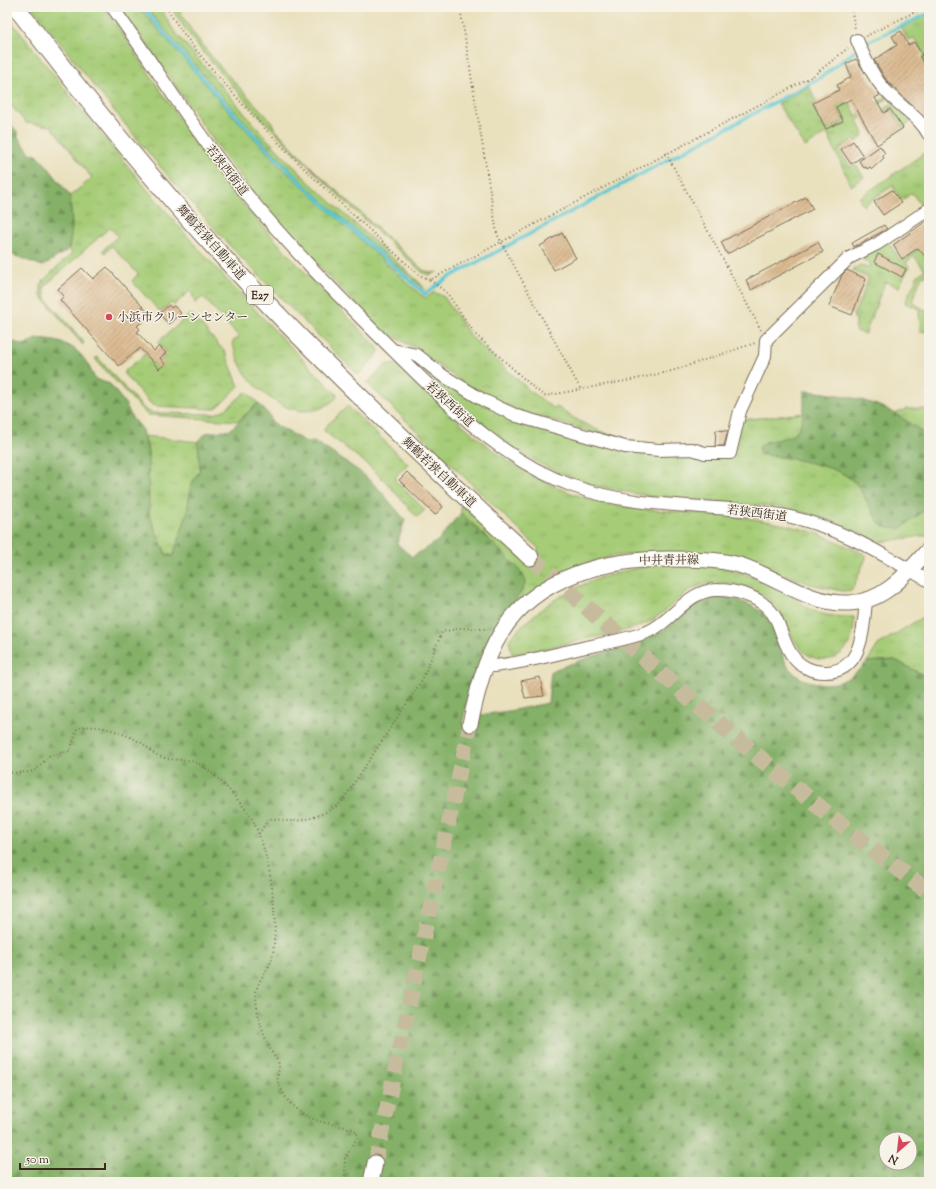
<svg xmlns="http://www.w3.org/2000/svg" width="936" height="1189" viewBox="0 0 936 1189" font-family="'Sorts Mill Goudy','Noto Serif JP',serif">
<defs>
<pattern id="grass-tufts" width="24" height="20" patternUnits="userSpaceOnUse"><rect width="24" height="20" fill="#a6cc77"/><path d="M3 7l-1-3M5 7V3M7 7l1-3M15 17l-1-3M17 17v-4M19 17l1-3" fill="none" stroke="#90af66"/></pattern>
<pattern id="forest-firs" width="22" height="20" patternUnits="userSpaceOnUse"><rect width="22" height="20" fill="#84b068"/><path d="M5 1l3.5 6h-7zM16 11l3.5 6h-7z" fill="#6d8f55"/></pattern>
<pattern id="building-hatch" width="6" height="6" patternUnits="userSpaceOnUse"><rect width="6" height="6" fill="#dcbb92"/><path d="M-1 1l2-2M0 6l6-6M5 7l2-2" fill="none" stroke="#b49877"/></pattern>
</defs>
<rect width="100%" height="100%" fill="#f7f3e8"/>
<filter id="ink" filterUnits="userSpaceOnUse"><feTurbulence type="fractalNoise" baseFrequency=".025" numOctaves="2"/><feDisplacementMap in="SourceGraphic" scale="8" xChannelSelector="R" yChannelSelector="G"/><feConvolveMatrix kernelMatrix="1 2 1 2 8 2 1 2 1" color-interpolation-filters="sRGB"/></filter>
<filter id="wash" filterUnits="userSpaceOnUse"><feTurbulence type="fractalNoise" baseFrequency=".012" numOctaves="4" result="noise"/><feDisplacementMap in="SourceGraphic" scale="16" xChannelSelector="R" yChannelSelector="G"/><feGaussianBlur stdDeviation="0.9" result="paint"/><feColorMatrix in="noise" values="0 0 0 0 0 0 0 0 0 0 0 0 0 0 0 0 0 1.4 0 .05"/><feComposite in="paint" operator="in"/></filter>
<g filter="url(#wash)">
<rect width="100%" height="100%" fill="#e9e0bd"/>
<path fill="url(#grass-tufts)" stroke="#707b4a" d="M 32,7 L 103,7 C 142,59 175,116 215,169 C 264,232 321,289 376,346 L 379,350 L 378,354 L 358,375 C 316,333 274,292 234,250 C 162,173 97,90 32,7 Z
M 120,7 L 139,7 L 224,106 L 281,167 L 420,294 L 426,298 L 434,292 L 444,297 L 471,337 L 529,390 L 553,408 L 557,407 C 590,430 616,439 656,445 L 627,443 L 549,419 L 519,413 L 485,397 L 421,354 L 417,349 L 383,331 L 332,280 L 274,217 L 227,160 Z
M 146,7 L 160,7 L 174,31 L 265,137 L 307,180 L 421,284 L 425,290 C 378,249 329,209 285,164 C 236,114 190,61 146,7 Z
M 171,7 L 178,7 C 197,47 241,88 271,121 L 275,129 L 316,172 L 423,270 L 432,273 L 437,272 L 430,275 L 422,272 C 357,213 295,156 237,91 C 213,64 189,38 171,7 Z
M 929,14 L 929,69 L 922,58 L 925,56 L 914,38 L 908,40 L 901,28 Z
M 7,16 C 75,102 143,188 217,269 C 257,312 297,354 338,396 C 308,428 267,403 246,374 C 239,365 236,353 232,342 L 239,337 L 203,297 L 195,303 L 191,290 L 174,305 L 171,303 L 160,312 L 132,281 L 138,274 L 112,246 L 105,253 L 103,250 L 118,236 L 110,227 L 47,284 L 44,288 L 46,299 L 83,341 L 83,345 L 41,296 L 41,286 L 44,280 L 72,253 L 69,249 L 72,227 L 70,196 L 92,178 L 51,126 L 26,123 L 7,101 Z
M 809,86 L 816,101 L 812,103 L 825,130 L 844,121 L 833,100 L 839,94 L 845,104 L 849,102 L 857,116 L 886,97 L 888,98 L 857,121 L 864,133 L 860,139 L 856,142 L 854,139 L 839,149 L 850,167 L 855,164 L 864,177 L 851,186 L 827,133 L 805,147 L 778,104 Z
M 893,104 L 912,121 L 903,128 L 890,108 L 870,121 L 869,120 L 889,105 Z
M 929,150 L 929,204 L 923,208 L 912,193 L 902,200 L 892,186 L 863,206 L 859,198 Z
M 929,238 L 929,276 L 922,275 L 912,302 L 925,310 L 929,309 L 929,331 L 920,332 L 919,309 L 905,303 L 918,275 L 925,270 L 914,256 L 906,262 L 909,267 L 899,287 L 885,282 L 865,334 L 856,331 L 856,319 L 853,317 L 869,278 L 852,270 L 860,265 L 867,268 L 871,264 L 862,259 L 861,255 L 887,241 L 901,261 L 926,244 Z
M 189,315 L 192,315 L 225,352 L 239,386 L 220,405 L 214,409 L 155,406 L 151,404 L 125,375 L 125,371 L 145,354 L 155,365 L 168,354 L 158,342 Z
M 97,357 L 144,409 L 152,413 L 215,414 L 226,409 L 246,392 L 258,403 L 238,421 L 147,415 L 95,359 Z
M 387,364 L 401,365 C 459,422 507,475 589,499 C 630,511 672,511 715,514 C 749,518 786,523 819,534 C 835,540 851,548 866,555 L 866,558 L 852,590 L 843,591 L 810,584 L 750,562 L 665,553 L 633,554 L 610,557 L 577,566 L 490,639 L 509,607 L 523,590 L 520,570 L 461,513 L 461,504 L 528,561 L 539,549 L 367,383 Z
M 424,366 L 440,378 L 602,445 L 734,456 L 741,420 L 804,413 C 799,438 787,438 765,442 L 760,454 C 788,458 830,462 852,480 C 858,484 862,494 866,500 L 929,507 L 929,535 L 880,542 L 827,519 L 781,507 L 652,497 L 587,484 L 544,466 L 500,440 L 476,420 L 419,367 Z
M 348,406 L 408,464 L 397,475 L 395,480 L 425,510 L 417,517 L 385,481 L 367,464 L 324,431 L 325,427 Z
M 906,409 L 929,409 L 929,437 L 895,414 Z
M 145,436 L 198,442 L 200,470 L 191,485 L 187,514 L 173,556 L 166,554 L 149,515 L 148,452 Z
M 660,565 C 690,565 722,564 750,576 C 768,583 787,592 802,603 C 805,605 806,608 809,609 C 821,616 840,617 854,617 C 854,632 852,646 839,655 C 834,659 826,660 819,659 C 791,654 790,620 773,603 C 762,593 746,587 732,584 C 682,576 678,611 642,625 C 624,632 605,635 586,639 C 561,645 537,651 512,654 L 509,640 L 512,636 C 553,592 600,572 660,565 Z
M 929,613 L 929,678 L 895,660 L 867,662 L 878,645 Z"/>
<path fill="url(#forest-firs)" stroke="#606d43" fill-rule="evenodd" d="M 7,120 L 18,133 L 18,137 L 31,154 L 37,155 L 48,167 L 70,196 L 72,227 L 69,249 L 43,266 L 7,253 Z
M 36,339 C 69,341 81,347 95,379 L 110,384 L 126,405 L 133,420 L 141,427 L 148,452 L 149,515 L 166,554 L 173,556 L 187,514 L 191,485 L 200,470 L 198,442 L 206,433 L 230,430 L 258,403 L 270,416 L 271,421 L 281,428 L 306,442 L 314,441 L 359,471 L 378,488 L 405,520 L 397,544 L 412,557 L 439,540 L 461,513 L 520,570 L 526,581 C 522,594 512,602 505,614 C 482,651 467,681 463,725 L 477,728 L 479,715 L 509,711 L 548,703 L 551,671 C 568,665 585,658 603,653 C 623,647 644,642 662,631 C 686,617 700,590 733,599 C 744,602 757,607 765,615 C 777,629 778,650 787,665 C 791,672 800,679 808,681 C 835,688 848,682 867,662 L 895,660 L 929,678 L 929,1182 L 7,1182 L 7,345 L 14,342 L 24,345 ZM 886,1139 L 910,1139 L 910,1163 L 886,1163 Z
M 804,391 C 834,393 870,399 896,414 C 908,421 918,430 929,437 L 929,507 L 900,529 L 883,527 C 871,514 866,494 854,481 C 838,465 783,457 760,454 L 759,447 C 766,441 772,441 781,439 C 806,434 804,412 804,391 Z"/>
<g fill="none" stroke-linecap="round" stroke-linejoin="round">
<path stroke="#5cc9d3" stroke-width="3.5" d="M 143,7 C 187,62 234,116 284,166 C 329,211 378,252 425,294 L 446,279 L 820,78 L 867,42 L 929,13"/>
</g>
<g id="blocks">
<path fill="url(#building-hatch)" d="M 901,31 L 908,45 L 914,42 L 922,55 L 920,57 L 929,71 L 929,122 L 887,81 L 874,60 L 897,45 L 892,36 Z
M 856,59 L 880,95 L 875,98 L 884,113 L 890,109 L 903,128 L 877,145 L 851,99 L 836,107 L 843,121 L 826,129 L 813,103 L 839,90 L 837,85 L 851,77 L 846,64 Z
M 853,141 L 863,156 L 851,164 L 841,149 Z
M 880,146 L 885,153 L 882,155 L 884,158 L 872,169 L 870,167 L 867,169 L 866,167 L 864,168 L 859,161 Z
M 892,190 L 901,203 L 883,215 L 874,202 Z
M 806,197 L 813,209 L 727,254 L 721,242 Z
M 929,219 L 929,261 L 918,248 L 902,259 L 893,245 Z
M 884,225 L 887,229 L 854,247 L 852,243 Z
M 562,233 L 576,258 L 554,270 L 540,246 Z
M 818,242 L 823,252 L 751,290 L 746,280 Z
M 878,254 L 906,269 L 902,277 L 874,262 Z
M 107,267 L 150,315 L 137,326 L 140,329 L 137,332 L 154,351 L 159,346 L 166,353 L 160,358 L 165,364 L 159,369 L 140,348 L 119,366 L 60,300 L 64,296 L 58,289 L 82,268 L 93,279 Z
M 847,270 L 866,279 L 852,315 L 829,306 L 842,275 Z
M 169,305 L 171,308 L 174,306 L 181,313 L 169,324 L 159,314 Z
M 716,430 L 728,431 L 724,446 L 715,446 Z
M 407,472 L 440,503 L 443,507 L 435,515 L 399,480 Z
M 540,677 L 544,696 L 525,698 L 521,681 Z"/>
</g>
</g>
<g filter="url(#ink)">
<use href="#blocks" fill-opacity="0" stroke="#786a56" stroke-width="1"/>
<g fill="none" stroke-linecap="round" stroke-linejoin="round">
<path stroke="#c6bc9d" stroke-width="15" stroke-dasharray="15 8" stroke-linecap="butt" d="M 375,1163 L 470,724"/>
<path stroke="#c6bc9d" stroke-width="17" stroke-dasharray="17 8" stroke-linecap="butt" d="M 530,557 C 660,672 789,789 929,892"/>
<defs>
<path id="minor" d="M 112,7 C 151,59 184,115 224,166 C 278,236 339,297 402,359 C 454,410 504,461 573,486 C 644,512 719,502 791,517 C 841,528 885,556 929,581
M 857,40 C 864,57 873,78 886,91 C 900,107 919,116 929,135
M 393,350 L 417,355 L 442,375 L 483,400 L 517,416 L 625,447 L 659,450 L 692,449 L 705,453 L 730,453 L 740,411 L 765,356 L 766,340 L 849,258 L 877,244 L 928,210
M 485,667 C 520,664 551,655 586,647 C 606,643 628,639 647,632 C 674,621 687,589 718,590 C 735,590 756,596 768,608 C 782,621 781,643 794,658 C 801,667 813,672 824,672 C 863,673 863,629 866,601"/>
<path id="major" d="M 470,724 C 477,693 484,661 501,633 C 537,575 607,559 670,559 C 693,559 717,559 739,565 C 776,576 809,605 849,603 C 885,602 907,573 929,549
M 371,1182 L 375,1163"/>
<path id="highway" d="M 16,7 C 82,94 150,178 224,258 C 321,362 425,460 530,557"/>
</defs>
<use href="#minor" stroke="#786a56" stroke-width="14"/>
<use href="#major" stroke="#786a56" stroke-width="17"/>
<use href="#highway" stroke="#786a56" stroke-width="19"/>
<path stroke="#786a56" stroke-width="2" stroke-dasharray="1 3" stroke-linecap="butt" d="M 166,7 C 184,38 208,64 231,91 C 289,158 353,215 419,275 L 430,280 L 813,76 L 848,48
M 460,7 L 497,234 L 580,388
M 851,7 L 855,29
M 866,36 L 925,7
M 666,153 L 761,330
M 430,280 L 447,293 L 476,335 L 533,387 L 545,396 L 641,378 L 675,370 L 755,343
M 7,773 L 30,772 L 37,769 L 49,756 L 70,751 L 77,729 C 93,721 128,734 143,744 C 146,746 149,749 152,752 C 167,762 176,758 192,761 C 209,765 239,800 249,814 C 270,846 280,921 272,958 C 269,971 256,981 256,994 C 256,1012 262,1032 270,1049 C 272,1053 276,1058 278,1062 C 281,1069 276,1075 278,1082 C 293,1121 320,1121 353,1129 L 357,1132 L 357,1138 L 345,1159 L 345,1182
M 259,834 L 268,819 C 275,818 283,821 290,821 C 309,821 327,813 341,803 L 422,680 L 442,632 L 461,628 L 488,629"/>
<use href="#minor" stroke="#fff" stroke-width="12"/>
<use href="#major" stroke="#fff" stroke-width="15"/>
<use href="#highway" stroke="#fff" stroke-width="17"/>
</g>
</g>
<circle fill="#d1495b" stroke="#f7f3e8" stroke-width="1.5" cx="109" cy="317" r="4"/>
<g text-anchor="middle" stroke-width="3" stroke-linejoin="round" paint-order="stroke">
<rect fill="#f7f3e8" stroke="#73665b" stroke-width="1" x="247" y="286" width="26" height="18" rx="3"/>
<g font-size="11" font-weight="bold" fill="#3b2a1e">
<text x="260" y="299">E27</text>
</g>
<g font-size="12" fill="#3b2a1e" stroke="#f7f3e8">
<text transform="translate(227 170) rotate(52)" y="4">若狭西街道</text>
<text transform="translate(211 242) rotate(48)" y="4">舞鶴若狭自動車道</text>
<text transform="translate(450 404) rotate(43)" y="4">若狭西街道</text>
<text transform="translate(439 472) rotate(43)" y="4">舞鶴若狭自動車道</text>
<text transform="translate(757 513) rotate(7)" y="4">若狭西街道</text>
<text transform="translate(669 560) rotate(-1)" y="4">中井青井線</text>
</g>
<g font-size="12" fill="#3b2a1e" stroke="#f7f3e8" text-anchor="start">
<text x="117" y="321">小浜市クリーンセンター</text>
</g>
</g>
<rect width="936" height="1189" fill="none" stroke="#f7f3e8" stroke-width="24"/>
<g transform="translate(898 1151) rotate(208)"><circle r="19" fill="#f7f3e8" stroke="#aca397"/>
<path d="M0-3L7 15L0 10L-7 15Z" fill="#d1495b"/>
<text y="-6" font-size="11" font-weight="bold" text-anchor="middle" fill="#3b2a1e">N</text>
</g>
<path d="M20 1163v6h85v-6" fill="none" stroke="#3b2a1e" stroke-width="2"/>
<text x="26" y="1163" font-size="12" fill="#3b2a1e" stroke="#f7f3e8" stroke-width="3" paint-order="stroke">50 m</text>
</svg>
